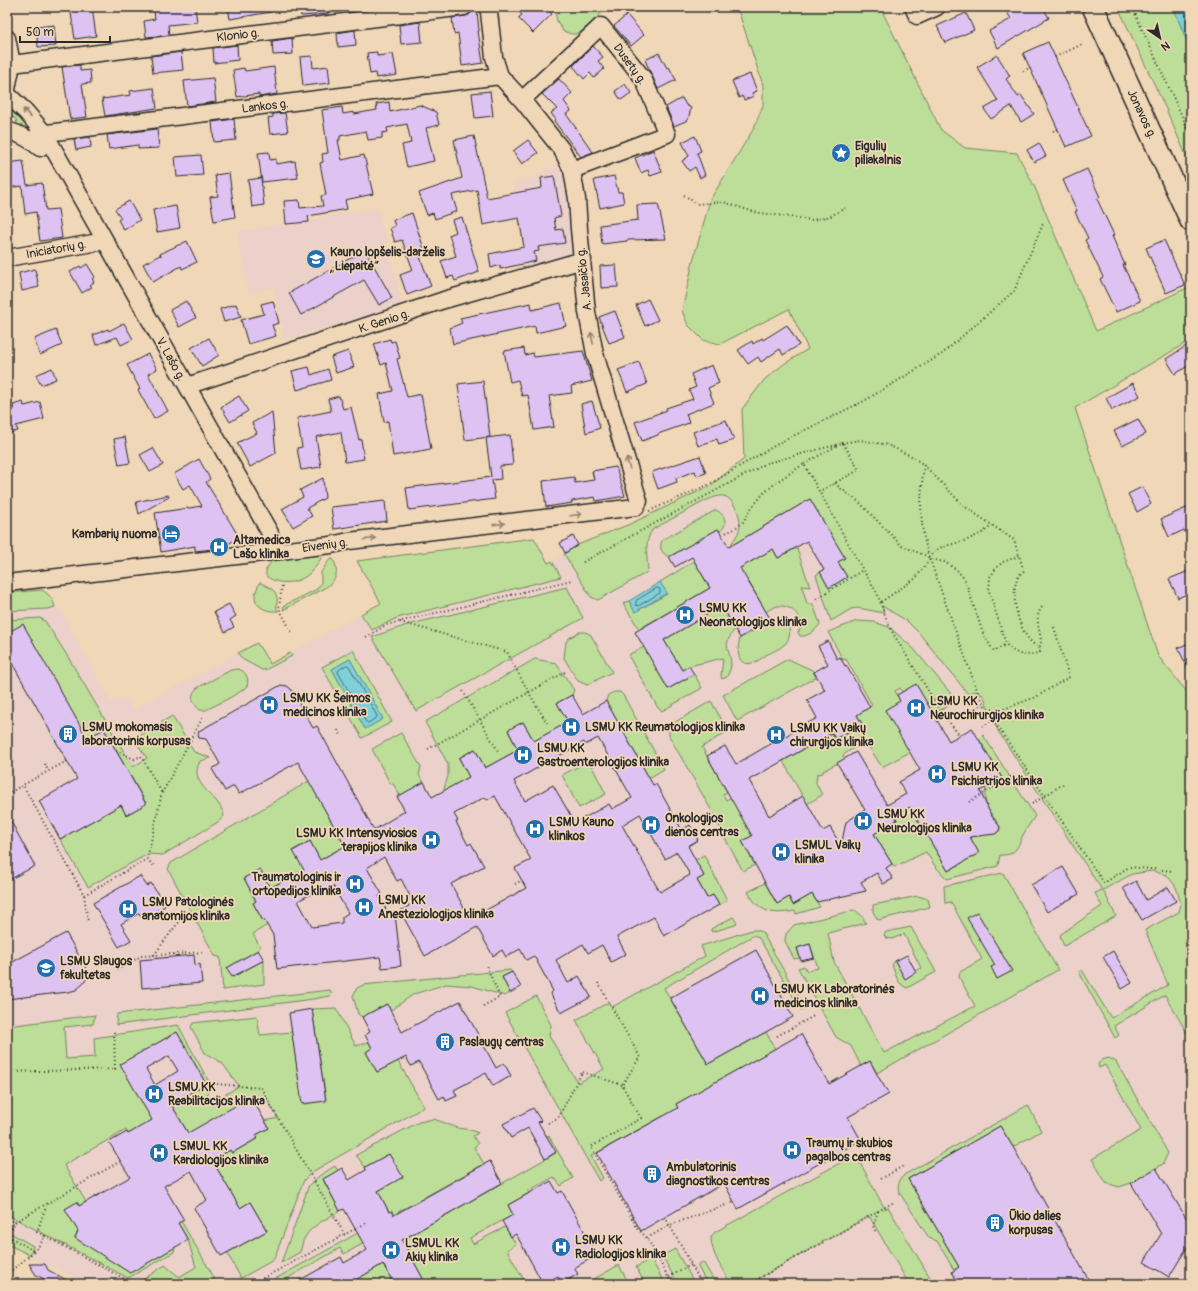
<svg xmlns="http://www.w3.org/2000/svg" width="1198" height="1291" viewBox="0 0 1198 1291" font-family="Pangolin,sans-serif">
<rect width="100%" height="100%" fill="#f0d7b7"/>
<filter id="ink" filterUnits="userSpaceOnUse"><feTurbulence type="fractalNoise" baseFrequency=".025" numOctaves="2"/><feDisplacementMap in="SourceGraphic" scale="8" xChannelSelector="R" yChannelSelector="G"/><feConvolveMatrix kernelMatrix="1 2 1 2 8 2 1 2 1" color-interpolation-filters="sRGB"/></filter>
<g filter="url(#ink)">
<path fill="#ebd1c9" d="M 559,163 L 565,176 L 568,197 L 571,248 L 569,256 L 528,270 L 513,183 L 533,178 Z
M 378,208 L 402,306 L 285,340 L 274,287 L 249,294 L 237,232 Z
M 938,370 L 983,695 L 998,731 L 1103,890 L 1132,874 L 1152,871 L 1167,875 L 1176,887 L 1181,904 L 1179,912 L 1145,931 L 1168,984 L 1166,995 L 1191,1040 L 1191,1284 L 85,1284 L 7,1244 L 7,602 L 45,599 L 61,611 L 110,701 L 126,698 L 133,710 L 257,643 L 270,664 L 380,604 L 357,561 L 534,538 L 549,563 L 580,544 L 630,524 L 710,486 Z"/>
<path fill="#bdde98" stroke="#748462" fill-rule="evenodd" d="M 554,7 L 605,7 C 600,16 585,35 573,34 C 570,34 566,32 563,31 L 557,21 Z
M 737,7 L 880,7 L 941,130 L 965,148 L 1017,153 L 1035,188 L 1096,331 L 1189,287 L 1191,292 L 1191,340 L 1075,408 L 1158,656 L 1191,697 L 1191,1040 L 1165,995 L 1114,1026 L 1119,1035 L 1115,1038 L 1079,972 L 1082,970 L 1111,1018 L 1168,985 L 1145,930 L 1179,912 L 1181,904 L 1176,887 L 1167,875 L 1152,871 L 1132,874 L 1103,890 L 1116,916 L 1064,946 L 1060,937 L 1061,934 L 1102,906 L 1095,893 L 1102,890 L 998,731 L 983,695 L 974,691 L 968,694 L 919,633 L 907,621 L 882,606 L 884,613 L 858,608 L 851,609 L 831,621 L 816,575 L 820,572 L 829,587 L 847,577 L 838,562 L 844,558 L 810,499 L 729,547 C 733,541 740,533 740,525 C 741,516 733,498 724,496 C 718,495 710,499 705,501 L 653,529 C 644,540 647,557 648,571 L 644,574 L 598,600 L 591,597 L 564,554 L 580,544 L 630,524 L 710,486 L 744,459 L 742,409 L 765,379 L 784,364 L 808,349 L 789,309 L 720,344 L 703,340 L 688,325 L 682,311 L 693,261 L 710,200 L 754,128 L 763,105 L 763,85 Z
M 1118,7 L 1173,7 L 1191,51 L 1191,167 L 1166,109 Z
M 8,105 L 30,127 L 29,130 L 16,128 L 17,124 L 16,119 L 7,113 Z
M 716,510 C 725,514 729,525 720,531 L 718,529 L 669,557 C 661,553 659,548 662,540 Z
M 534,538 L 548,563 L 552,561 L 561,577 L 397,618 L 372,630 L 361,614 L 381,603 L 357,561 Z
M 773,549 L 778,558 L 794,549 L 797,549 L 810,587 L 802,586 L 807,604 L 813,604 L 820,624 C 816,630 808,637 800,636 L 798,632 C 808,622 793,606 781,606 C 776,605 770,609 766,612 L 749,582 L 728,575 Z
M 319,554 L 321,558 C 318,564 314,569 310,573 C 298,584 279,586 266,576 L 266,570 L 273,558 Z
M 330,559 L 333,559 C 339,570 337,581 326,587 L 283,610 L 284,606 L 287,604 L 317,589 L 321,583 L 321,572 Z
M 694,561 L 710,588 L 639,629 L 623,603 L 629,601 L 635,612 L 667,594 L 660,582 Z
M 259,583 L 261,583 C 268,587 276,589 277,598 C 278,603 275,606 278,611 C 268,612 255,608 255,596 C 255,592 258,587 259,583 Z
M 567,587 L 583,618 L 416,711 L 372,637 L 407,625 Z
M 42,590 C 49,594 53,599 55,607 L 48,609 L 7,611 L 7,593 Z
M 722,606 L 735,629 C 721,648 730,646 731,665 C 731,669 728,673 727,677 L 722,679 L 721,676 L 723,658 L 689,666 L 682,670 L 664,640 Z
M 780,617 C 790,624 793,635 785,644 C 780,649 772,652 766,655 C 762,658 757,662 752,663 C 736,667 737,648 740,638 L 771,620 Z
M 40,618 L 45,621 L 68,657 L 133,767 L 147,758 L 134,739 L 172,716 L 194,752 L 211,758 L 200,761 C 187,786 220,794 224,816 L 218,822 L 163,855 L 148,854 L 88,887 L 60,839 L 121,805 L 126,815 L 146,803 L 104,729 L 87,739 L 7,633 L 7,620 Z
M 857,621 L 874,622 L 889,627 L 913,648 L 957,701 L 934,714 L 902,692 L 900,688 L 895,691 L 900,701 L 910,752 L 882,767 L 865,741 L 843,755 L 845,759 L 823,771 L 823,773 L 817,774 L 816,783 L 822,795 L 807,804 L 783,761 L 832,733 L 835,739 L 862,724 L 857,715 L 870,707 L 872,705 L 846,659 L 843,660 L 828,632 Z
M 579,632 L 585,632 L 591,635 L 612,672 L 587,685 L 578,681 L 564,658 L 566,642 L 569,638 Z
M 257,643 L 270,664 L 290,653 L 292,656 L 265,670 L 262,670 L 242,659 L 238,653 Z
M 644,647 L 668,689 L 694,674 L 702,688 L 662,711 L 658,708 L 629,657 L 630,654 Z
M 353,650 L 392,722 L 362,738 L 322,667 ZM 350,659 L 383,719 L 365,729 L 332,669 Z
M 535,659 L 556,663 L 574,690 L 572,695 L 557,703 L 568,722 L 534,741 L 523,722 L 508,731 L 518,750 L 485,768 L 475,749 L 459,758 L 469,777 L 443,792 L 448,776 L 448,764 L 425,722 Z
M 788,659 L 812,670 L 816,677 L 737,721 L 723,695 Z
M 237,669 C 242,670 245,672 247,677 C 248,679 248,683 247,686 C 243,692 214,706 206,710 L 200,710 C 193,703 189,696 197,688 L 231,670 Z
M 614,692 L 620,692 L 623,695 L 664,769 L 649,778 L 606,701 L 608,695 Z
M 711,701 L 728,731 L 702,747 L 727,792 L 723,794 L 726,800 L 731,797 L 754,835 L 742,841 L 755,865 L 743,871 L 728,844 L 713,813 L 669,736 L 669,728 L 672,724 Z
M 401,733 L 421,767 L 419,775 L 424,782 L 400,796 L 394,785 L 390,783 L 372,749 Z
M 983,735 L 1035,816 C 1031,822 1027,828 1024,833 C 1018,845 1017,856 1000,855 L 998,866 L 947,879 L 935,866 L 926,852 L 894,867 L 874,834 L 897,820 L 895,816 L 910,807 L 948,871 L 979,853 L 971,839 L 935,789 L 995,834 L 999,831 L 1000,827 C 991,812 982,807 986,787 L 1002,778 L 979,739 Z
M 589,761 L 606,794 L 579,808 L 562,775 Z
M 309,781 L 345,846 L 320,860 L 310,841 L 293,850 L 304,869 L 270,888 L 260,869 L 244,878 L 256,901 L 253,903 L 263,921 L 266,919 L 269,924 L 253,934 L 260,947 L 258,950 L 227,968 L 233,977 L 264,960 L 264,984 L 223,990 L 220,957 L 215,956 L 168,869 L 171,863 Z
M 704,855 L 727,900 L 719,905 L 713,895 L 707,898 L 697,880 L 704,876 L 695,860 Z
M 1003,873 L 1058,970 L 877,1073 L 870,1061 L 861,1066 L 851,1046 L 836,1037 L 798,968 L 804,966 L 807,971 L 818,968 L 810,944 L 797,948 L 800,958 L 794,959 L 785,941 L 786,934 L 794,925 L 855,910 L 862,916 L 866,923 L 828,933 L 834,962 L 884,1053 L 975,1006 L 959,977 L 960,972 L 982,959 L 951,902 L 945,903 L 944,886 Z
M 765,883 L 777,904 L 789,897 L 793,905 L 812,894 L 820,907 L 796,914 L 795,911 C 772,915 760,913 748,892 Z
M 918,896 L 928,899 L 930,907 L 878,920 L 873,912 L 873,905 Z
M 733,917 L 737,923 L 735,925 L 712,932 L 711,931 L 711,929 Z
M 911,927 L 936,972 L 907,988 C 897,984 896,975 892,965 L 895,961 L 905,978 L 921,968 L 904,934 L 892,939 L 886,938 L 884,935 L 886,932 Z
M 752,930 L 757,930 L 762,932 L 805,1008 L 801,1010 L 759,938 L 754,935 L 664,988 L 708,1064 L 766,1032 L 775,1049 L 676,1104 L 721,1185 L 706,1194 L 663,1116 L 591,1156 L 603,1178 L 599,1181 L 505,1013 L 536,996 L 551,1025 L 549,1036 L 578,1083 L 604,1069 L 576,1020 L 609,1002 L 612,1007 L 705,956 L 701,946 Z
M 510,970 L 512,972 L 502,977 L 510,993 L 505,996 L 472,986 L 446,984 L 414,994 L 391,1010 L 387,1004 L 362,1017 L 358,1014 L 353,996 L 357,988 L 363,985 Z
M 330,990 L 332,994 L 330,996 L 313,999 L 116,1025 L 117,1014 Z
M 336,1008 L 356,1046 L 369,1042 L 372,1048 L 366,1052 L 377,1072 L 398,1061 L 424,1107 L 312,1172 L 304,1180 L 274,1259 L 270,1262 L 241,1278 L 227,1253 L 267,1231 L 250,1202 L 240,1208 L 212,1160 L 230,1150 L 232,1153 L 258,1138 L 256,1135 L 269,1128 L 265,1121 L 278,1118 L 266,1098 L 256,1107 L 188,1133 L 171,1104 L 206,1084 L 177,1032 L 121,1064 L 161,1116 L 128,1134 L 126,1130 L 64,1165 L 86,1202 L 79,1206 L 77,1203 L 81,1223 L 76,1238 L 175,1247 L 174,1252 L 128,1278 L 8,1215 L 7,1026 L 95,1015 L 93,1024 L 64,1027 L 66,1059 L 95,1057 L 94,1038 L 178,1025 L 209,1082 L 206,1084 L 210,1090 L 207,1093 L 213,1102 L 239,1086 L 222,1063 L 205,1053 L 191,1027 L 193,1023 L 257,1016 L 260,1035 L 292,1032 L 303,1104 L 326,1100 L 312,1009 Z
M 1109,1058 L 1116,1062 L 1168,1153 L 1163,1164 L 1131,1183 L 1119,1187 L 1106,1183 L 1092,1159 L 1141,1130 L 1105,1065 L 1099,1068 L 1098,1064 L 1102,1060 Z
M 1028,1105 L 1041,1131 L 1013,1147 L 1000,1126 L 908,1179 L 959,1267 L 954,1270 L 937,1241 L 929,1238 L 899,1192 C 897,1185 899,1181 904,1175 Z
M 434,1119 L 458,1128 L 471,1130 L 478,1133 L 473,1136 L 478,1144 L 474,1147 L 484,1164 L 398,1212 L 394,1216 L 389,1212 L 378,1191 L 402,1177 L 389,1154 L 365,1167 L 356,1155 L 419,1122 Z
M 546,1135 L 549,1136 L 573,1178 L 561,1186 L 554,1177 L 528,1191 L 529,1193 L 508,1205 L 513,1215 L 470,1238 L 473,1244 L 505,1227 L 516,1244 L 507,1250 L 526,1284 L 426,1284 L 402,1240 L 556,1153 Z
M 852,1158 L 858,1159 L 885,1209 L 888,1207 L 934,1284 L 909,1284 L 869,1216 L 749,1284 L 731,1284 C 723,1270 711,1254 711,1237 L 715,1232 L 847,1159 Z
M 335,1166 L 338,1171 L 323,1180 L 340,1211 C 328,1218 312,1225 305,1237 C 302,1241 302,1248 300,1252 L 281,1263 L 309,1185 L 319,1176 Z
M 181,1221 L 215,1279 L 207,1284 L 140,1284 L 138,1283 L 165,1265 L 179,1277 L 196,1267 L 188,1240 L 178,1223 Z
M 7,1231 L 33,1246 L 30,1255 L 7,1244 Z
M 358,1233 L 370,1240 L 344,1254 L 340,1248 L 281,1282 L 282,1284 L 266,1284 Z
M 675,1249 L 695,1284 L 678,1284 L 662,1256 Z
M 651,1259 L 665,1284 L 645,1284 L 636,1267 Z
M 703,1262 L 716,1284 L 707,1284 L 697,1265 Z
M 383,1264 L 394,1284 L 356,1284 L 354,1281 Z
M 619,1265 L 629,1284 L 585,1284 Z"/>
<path fill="#80d0da" stroke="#5e8e94" d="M 1173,7 L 1191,7 L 1191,51 Z
M 660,582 L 667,593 L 635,612 L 629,601 Z
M 350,659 L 383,719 L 365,729 L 332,669 Z"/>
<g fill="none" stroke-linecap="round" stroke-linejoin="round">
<path stroke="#4d6d71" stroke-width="1" d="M 657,588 L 660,589 L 660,593 L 638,606 L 636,605 L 636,601 Z
M 347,665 L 349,666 L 377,716 L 376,718 L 368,723 L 366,722 L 338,672 L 339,670 Z"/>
</g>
<path fill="#dec3f2" stroke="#2b2b2b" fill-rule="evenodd" d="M 70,7 L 92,7 L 96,36 L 75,39 Z
M 168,7 L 195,7 L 197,22 L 168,25 L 169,35 L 146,37 L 144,21 L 155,19 L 154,10 L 169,8 Z
M 228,7 L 271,7 L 271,12 L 230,19 Z
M 300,7 L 328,7 L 328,14 L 301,16 Z
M 523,7 L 545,7 L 552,14 L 533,33 L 518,18 L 522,15 L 519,12 Z
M 1004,7 L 1043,7 L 1049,18 L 998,48 L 989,31 L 1011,19 Z
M 477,11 L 479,31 L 478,31 L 483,63 L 462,66 L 458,33 L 454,34 L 452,18 L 466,16 L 469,15 L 472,12 Z
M 966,13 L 974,30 L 945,43 L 937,26 Z
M 627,15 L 644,35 L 631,46 L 614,26 Z
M 420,22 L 422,42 L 401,44 L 399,25 Z
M 54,25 L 56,46 L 38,47 L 36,27 Z
M 355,30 L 356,45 L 338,47 L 337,33 Z
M 292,38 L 293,54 L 273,55 L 272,41 Z
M 1048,42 L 1091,136 L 1066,147 L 1023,53 Z
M 237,45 L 238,60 L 214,63 L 213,48 Z
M 593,46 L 603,57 L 598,61 L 604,69 L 594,78 L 590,73 L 584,79 L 573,66 Z
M 181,52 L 183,70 L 153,73 L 151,56 Z
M 377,52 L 377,56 L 393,54 L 397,75 L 376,78 L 375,73 L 370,74 L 367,53 Z
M 659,53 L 667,68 L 669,67 L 676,80 L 658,89 L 645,60 Z
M 997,55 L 1010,76 L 1006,79 L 1018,97 L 1021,95 L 1034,114 L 1021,122 L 1011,106 L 991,119 L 984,109 L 998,101 L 977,67 Z
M 312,56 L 313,68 L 328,66 L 330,83 L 303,86 L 300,57 Z
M 80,65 L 80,71 L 90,70 L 91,83 L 82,84 L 87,117 L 70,119 L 62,67 Z
M 274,67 L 277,94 L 259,97 L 259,94 L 237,97 L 233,70 L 244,68 L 245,71 Z
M 750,74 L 757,91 L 752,93 L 754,96 L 744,100 L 742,96 L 739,98 L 732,81 Z
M 213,78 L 216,102 L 187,106 L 184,81 Z
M 559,79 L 572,93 L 564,101 L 571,111 L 566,114 L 593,152 L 581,157 L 554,121 L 556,120 L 551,113 L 557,109 L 542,94 Z
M 625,84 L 631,93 L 621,100 L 615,91 Z
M 154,88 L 157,108 L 105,116 L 102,99 L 131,95 L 130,91 Z
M 490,91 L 493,116 L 475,118 L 472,93 Z
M 682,98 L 686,105 L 691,108 L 688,120 L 674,126 L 666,107 Z
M 389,102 L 390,112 L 420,105 L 436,112 L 439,125 L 426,128 L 434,161 L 407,167 L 402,145 L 411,143 L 407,124 L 387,128 L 388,132 L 382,133 L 382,138 L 368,140 L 366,131 L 340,136 L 340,140 L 338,140 L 342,160 L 364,155 L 373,194 L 345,200 L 347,209 L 308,216 L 309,222 L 286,224 L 284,201 L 299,200 L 300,208 L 323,206 L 321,196 L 326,195 L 320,163 L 323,162 L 322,154 L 328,153 L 322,110 L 342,107 L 343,114 L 354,112 L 354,114 L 377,110 L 376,104 Z
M 285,113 L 288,132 L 270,134 L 268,118 L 273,117 L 273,114 Z
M 234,119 L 236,140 L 214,142 L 212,122 Z
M 157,129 L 159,148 L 138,149 L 138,145 L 109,149 L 107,135 Z
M 474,136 L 487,198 L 542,188 L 541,178 L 554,176 L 561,216 L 554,218 L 556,230 L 563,229 L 565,243 L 538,247 L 539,251 L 534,252 L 536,261 L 500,269 L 500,265 L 491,268 L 489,254 L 524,247 L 519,218 L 483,225 L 477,190 L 452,195 L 457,211 L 435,219 L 433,213 L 427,215 L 419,193 L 462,178 L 454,140 Z
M 695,136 L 701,151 L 697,153 L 705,175 L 700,178 L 695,167 L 689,171 L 682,161 L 689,156 L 682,142 Z
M 90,137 L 91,147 L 76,150 L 74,139 Z
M 528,140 L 538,153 L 522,164 L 513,151 Z
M 1039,143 L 1046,156 L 1034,162 L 1027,150 Z
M 653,150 L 662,172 L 650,176 L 648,170 L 641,173 L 635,158 Z
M 269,152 L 270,160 L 276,159 L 276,164 L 295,161 L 298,178 L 262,182 L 258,153 Z
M 201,155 L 203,175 L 177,177 L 175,157 Z
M 23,161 L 27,185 L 42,183 L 46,210 L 58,209 L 62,238 L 40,241 L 36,212 L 25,214 L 22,186 L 7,188 L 7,163 Z
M 1087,169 L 1100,197 L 1097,199 L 1114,235 L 1112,236 L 1125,265 L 1123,265 L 1140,301 L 1116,312 L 1100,279 L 1103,277 L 1085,240 L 1088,238 L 1075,212 L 1077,211 L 1063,180 Z
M 229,173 L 235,217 L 214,221 L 210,197 L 218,196 L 215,175 Z
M 614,176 L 618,192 L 622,192 L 624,203 L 600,208 L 594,180 Z
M 261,178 L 264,205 L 252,207 L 248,180 Z
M 129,201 L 140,220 L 124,230 L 118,220 L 121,218 L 115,209 Z
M 658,204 L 666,239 L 627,240 L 627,241 L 602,244 L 600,225 L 638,220 L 637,205 Z
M 176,206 L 180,228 L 157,232 L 153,210 Z
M 412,213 L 426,255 L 420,257 L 431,286 L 407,295 L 400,275 L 413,270 L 402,240 L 395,242 L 390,228 L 395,226 L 393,220 Z
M 462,217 L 479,272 L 455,281 L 453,276 L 447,278 L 441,261 L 456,256 L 449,235 L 456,232 L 452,220 Z
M 1164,240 L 1185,285 L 1166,293 L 1146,248 Z
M 187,241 L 197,262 L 182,269 L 181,266 L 153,282 L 143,264 L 160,255 L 161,256 L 160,254 L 168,250 Z
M 365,250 L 392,298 L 379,305 L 364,280 L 301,315 L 289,293 Z
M 87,264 L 95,277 L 92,279 L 94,282 L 90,285 L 92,287 L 82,293 L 70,272 L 80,266 L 81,268 Z
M 616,265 L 618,287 L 601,288 L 600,266 Z
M 35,269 L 39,287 L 22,291 L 19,273 Z
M 648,299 L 658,320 L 645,326 L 636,305 Z
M 186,301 L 196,318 L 179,327 L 170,310 Z
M 273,301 L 279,323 L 272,325 L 276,336 L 248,344 L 241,320 L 264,314 L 261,304 Z
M 531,303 L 532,310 L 561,303 L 566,326 L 536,333 L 535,326 L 453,344 L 450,328 L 462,323 L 460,318 Z
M 236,304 L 241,317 L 224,322 L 220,309 Z
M 615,311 L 625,337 L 609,343 L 599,317 Z
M 124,323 L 133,339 L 121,345 L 117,337 L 96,345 L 93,335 L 108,329 L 109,331 Z
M 787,325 L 799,345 L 783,355 L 780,349 L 761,362 L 758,357 L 748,364 L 738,350 L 752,341 L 753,344 L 762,338 L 763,340 Z
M 56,330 L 62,345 L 40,355 L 34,339 Z
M 209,338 L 219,355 L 202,366 L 191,348 Z
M 390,339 L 391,342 L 395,341 L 400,358 L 397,359 L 407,397 L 421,394 L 431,449 L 393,456 L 388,421 L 384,422 L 379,394 L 393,391 L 386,363 L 381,365 L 374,344 Z
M 1191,343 L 1191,364 L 1175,374 L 1166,359 Z
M 524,348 L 525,355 L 533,353 L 534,357 L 583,351 L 592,381 L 571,386 L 572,393 L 549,396 L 554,427 L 534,430 L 528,395 L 522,396 L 518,380 L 510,382 L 504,351 Z
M 348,351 L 354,367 L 336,373 L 331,357 Z
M 148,354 L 157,369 L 148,374 L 168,411 L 154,419 L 138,390 L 140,389 L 127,365 Z
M 639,362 L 647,384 L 627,392 L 618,370 Z
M 712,365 L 719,383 L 708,388 L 714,403 L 686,414 L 689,423 L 658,434 L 658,435 L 642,441 L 635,422 L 667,410 L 666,408 L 693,399 L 689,390 L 696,387 L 691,374 Z
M 309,367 L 311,375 L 328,369 L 331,380 L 297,390 L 292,371 Z
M 52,368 L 56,379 L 41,385 L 36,375 Z
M 483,381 L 490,437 L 465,440 L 458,384 Z
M 1133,383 L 1140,396 L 1112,410 L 1106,398 Z
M 239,396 L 248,411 L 230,422 L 221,407 Z
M 339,396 L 343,409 L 351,407 L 359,440 L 361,439 L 364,459 L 345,462 L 341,432 L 316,437 L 321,467 L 301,470 L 297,448 L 302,447 L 297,418 L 331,411 L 328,399 Z
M 592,401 L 600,428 L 586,433 L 581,404 Z
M 10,402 L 12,409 L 14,409 L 13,405 L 23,402 L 24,406 L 40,402 L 44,419 L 16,426 L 18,431 L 7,433 L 7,403 Z
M 272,412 L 276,453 L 250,467 L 237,443 L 257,433 L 252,423 Z
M 1138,419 L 1146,434 L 1122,446 L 1114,431 Z
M 726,420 L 734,440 L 719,445 L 717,439 L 698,446 L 693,432 Z
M 510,435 L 513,465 L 500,466 L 501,479 L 492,480 L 495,499 L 409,510 L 406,488 L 491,477 L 486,438 Z
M 125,437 L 130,463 L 119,465 L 114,439 Z
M 153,448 L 163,465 L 150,472 L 140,455 Z
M 700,456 L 706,473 L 697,476 L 695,471 L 676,478 L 677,482 L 658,489 L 652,472 Z
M 199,459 L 210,479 L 206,482 L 239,537 L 222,548 L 195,551 L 195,546 L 161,552 L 155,513 L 202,506 L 190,485 L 183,489 L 174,474 Z
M 616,467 L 625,496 L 596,501 L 595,497 L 572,501 L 572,503 L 546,507 L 543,481 L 574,477 L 575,483 L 594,480 L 592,471 Z
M 323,478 L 325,498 L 307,508 L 312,516 L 293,527 L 282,509 L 303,497 L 300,490 Z
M 1142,487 L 1151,504 L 1137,512 L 1128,494 Z
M 168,495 L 169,497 L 139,514 L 136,502 Z
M 810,499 L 845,558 L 838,562 L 847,577 L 829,588 L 820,572 L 824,570 L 807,541 L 778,558 L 773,549 L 740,568 L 771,620 L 740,638 L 722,606 L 664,640 L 682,670 L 689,666 L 694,674 L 668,689 L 635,632 L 710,588 L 692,557 L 675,567 L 669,557 L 718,529 L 729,547 Z
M 385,501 L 387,521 L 334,529 L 331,507 Z
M 1191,506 L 1191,544 L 1184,530 L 1169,537 L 1161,519 Z
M 573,536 L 578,545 L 565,553 L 560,543 Z
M 1191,570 L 1191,592 L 1178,598 L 1169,579 Z
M 229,604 L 236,616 L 230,620 L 234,627 L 225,632 L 214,612 Z
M 23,624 L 87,738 L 104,729 L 146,804 L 126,815 L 121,805 L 60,839 L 39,801 L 77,779 L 7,654 L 7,633 Z
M 828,641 L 837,659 L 840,657 L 845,666 L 846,665 L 870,707 L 857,715 L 862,724 L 835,739 L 832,733 L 749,780 L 769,816 L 803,796 L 823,831 L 830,827 L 841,846 L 846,822 L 865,810 L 837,763 L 856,752 L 887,805 L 906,794 L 899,782 L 920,770 L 885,710 L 900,701 L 897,695 L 916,684 L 949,741 L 972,728 L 1002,778 L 980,791 L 991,815 L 1000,827 L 999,831 L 995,834 L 970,837 L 979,853 L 948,871 L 910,807 L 895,816 L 897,820 L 874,834 L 892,864 L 886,868 L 893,879 L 883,884 L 877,873 L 861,882 L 866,891 L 817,902 L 812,894 L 793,905 L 789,897 L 777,904 L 742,841 L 752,836 L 707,756 L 725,746 L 736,764 L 774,742 L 772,738 L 780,733 L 782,738 L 817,718 L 807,700 L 825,690 L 814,672 L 828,664 L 818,646 Z
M 1191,642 L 1191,675 L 1178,648 Z
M 281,685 L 287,686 L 291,689 L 313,728 L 317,726 L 374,830 L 405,811 L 397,797 L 424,782 L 432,797 L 469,777 L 459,758 L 475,749 L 485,768 L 518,750 L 508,730 L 523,722 L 534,741 L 568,722 L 557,703 L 572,695 L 583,714 L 606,701 L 653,785 L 656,784 L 682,830 L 690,825 L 698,840 L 688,846 L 704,876 L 697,880 L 707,898 L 713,895 L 719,905 L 664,936 L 654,917 L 617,937 L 626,954 L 611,962 L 602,945 L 588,953 L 583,944 L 556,960 L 568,983 L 579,976 L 591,997 L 561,1013 L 550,993 L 553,991 L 534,956 L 526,960 L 520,949 L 506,957 L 502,950 L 493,956 L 477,927 L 425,956 L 400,911 L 409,906 L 406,901 L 411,898 L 401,879 L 397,881 L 384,857 L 367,868 L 382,894 L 379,896 L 390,917 L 395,914 L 401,966 L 382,968 L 380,957 L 277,969 L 273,935 L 264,920 L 263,921 L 253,903 L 256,901 L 244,878 L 260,869 L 270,888 L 304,870 L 293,851 L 310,841 L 320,860 L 345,846 L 298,762 L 239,794 L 234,786 L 225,791 L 212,769 L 220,764 L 206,739 L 199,738 L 198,735 L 199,731 ZM 598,738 L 632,798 L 612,809 L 609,804 L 575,823 L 553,785 L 525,801 L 514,781 L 584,742 L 585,745 ZM 495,796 L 531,860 L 515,868 L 526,888 L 470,919 L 451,884 L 484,866 L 471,843 L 468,845 L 456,822 L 458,821 L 454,814 L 485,797 L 487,800 ZM 640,814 L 665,859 L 677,852 L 690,875 L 660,892 L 622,825 ZM 333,886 L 348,913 L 342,917 L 342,923 L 312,927 L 298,901 L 320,889 L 322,893 Z
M 7,814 L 35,866 L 7,881 Z
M 1063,867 L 1079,894 L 1047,912 L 1031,885 Z
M 140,876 L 147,886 L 151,883 L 165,906 L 143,919 L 139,913 L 121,924 L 131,940 L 119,947 L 93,903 Z
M 1136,881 L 1146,900 L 1168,887 L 1176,901 L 1142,920 L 1123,888 Z
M 977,912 L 1012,971 L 997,979 L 991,967 L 995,965 L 967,918 Z
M 66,933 L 87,970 L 87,978 L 83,984 L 76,990 L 68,992 L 7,999 L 7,965 Z
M 810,944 L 814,958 L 801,961 L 797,948 Z
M 258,950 L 264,960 L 232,977 L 227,968 Z
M 756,950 L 793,1017 L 708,1064 L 670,998 Z
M 1113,951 L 1132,983 L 1122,989 L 1103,957 Z
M 194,955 L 195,965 L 200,964 L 202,983 L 142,988 L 140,960 Z
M 907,955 L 916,972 L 905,979 L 895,961 Z
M 512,972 L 521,987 L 510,993 L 502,977 Z
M 460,1001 L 496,1068 L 504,1063 L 511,1076 L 493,1086 L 486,1073 L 454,1090 L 457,1096 L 446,1101 L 444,1096 L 439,1099 L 419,1062 L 411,1066 L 406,1057 L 377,1072 L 366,1052 L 372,1048 L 365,1035 L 370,1032 L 362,1017 L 387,1004 L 402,1032 Z
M 312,1009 L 326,1101 L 302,1104 L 289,1013 Z
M 177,1032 L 206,1084 L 171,1104 L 188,1133 L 251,1097 L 269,1128 L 256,1135 L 258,1138 L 232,1153 L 230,1150 L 212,1160 L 240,1208 L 250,1202 L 267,1231 L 221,1256 L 194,1208 L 207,1200 L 191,1171 L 164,1186 L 184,1220 L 178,1223 L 188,1240 L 130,1273 L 75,1238 L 78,1231 L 65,1209 L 77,1202 L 79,1206 L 130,1177 L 109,1142 L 127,1132 L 128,1134 L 152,1120 L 120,1064 ZM 169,1056 L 178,1071 L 155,1085 L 146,1069 Z
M 801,1034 L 829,1084 L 870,1061 L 879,1078 L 889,1094 L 848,1117 L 861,1140 L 738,1209 L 724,1183 L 641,1231 L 597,1153 L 678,1108 L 676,1104 Z
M 533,1108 L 541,1121 L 538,1122 L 556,1152 L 545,1159 L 528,1128 L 511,1138 L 503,1124 Z
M 1000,1126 L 1013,1147 L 1091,1284 L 959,1284 L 952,1272 L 959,1267 L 908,1179 Z
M 389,1154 L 403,1177 L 378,1191 L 389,1212 L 392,1211 L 394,1215 L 490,1161 L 502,1183 L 402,1240 L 426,1284 L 394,1284 L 383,1264 L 354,1281 L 356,1284 L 293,1284 L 341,1257 L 344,1263 L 367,1250 L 344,1209 L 340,1211 L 323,1179 L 342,1168 L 349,1180 L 366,1170 L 365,1167 Z
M 1156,1168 L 1191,1226 L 1191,1241 L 1169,1277 L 1144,1262 L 1161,1234 L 1131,1183 Z
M 551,1181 L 558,1193 L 562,1191 L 597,1255 L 574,1268 L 578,1274 L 562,1283 L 558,1276 L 543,1284 L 516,1234 L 511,1237 L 502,1221 L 513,1215 L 508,1205 Z
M 29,1264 L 45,1264 L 48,1270 L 74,1284 L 41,1284 L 44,1279 L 36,1275 Z"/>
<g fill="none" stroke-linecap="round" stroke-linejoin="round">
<defs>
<path id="minor" d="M 913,7 L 917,16 L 937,7
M 7,38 L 12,64 L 7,89
M 12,64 L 464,7
M 7,94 L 26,112 L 45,134 L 270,533 L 269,552
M 522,100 L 601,26 L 643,78 L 667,134 L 572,170
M 7,130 C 20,134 30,139 40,148
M 32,141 L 39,134 L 500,76
M 7,258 L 105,241
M 187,386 L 444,300 L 583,260
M 7,583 L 331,545 L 349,541 L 636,507 L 639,501 L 595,354 L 587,312 L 579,229 L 577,199 L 572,170 L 562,150 L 522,100 L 500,76 L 494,57 L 489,12 L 487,7"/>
<path id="major" d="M 1093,7 L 1191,221"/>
</defs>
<use href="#minor" stroke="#2b2b2b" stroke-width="19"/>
<use href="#major" stroke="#2b2b2b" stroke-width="24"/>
<path stroke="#2b2b2b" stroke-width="2" stroke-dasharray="1 3" stroke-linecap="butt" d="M 1132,7 L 1191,136
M 1055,57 L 1083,44
M 1023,71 L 1030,68
M 1053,131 L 1058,129
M 684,195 L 697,204 L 724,202 L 754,212 L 812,220 L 831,216 L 845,208
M 842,443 L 860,440 L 888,445 L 913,457 L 924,465 L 964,506 L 1014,540 L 1023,568
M 804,464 L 838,445
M 924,465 C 920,497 919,526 929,557 L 939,548 L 967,540 L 982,533 L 992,526
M 835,483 L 840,488 L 859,502 L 902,546 L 929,557 L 978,693 L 993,720 L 983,726
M 649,511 L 708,485 L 781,442 L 864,401 L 942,354 L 1014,291 L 1043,224
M 722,534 L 733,530 L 743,522 L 750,510 L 764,493 L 778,481 L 804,464 L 863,570 L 877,593 L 887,621 L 894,635 L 940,710 L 959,735
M 1019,556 L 1003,562 L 997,567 L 990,577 L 989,591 L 1006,644 C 1016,656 1026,657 1040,652 L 1039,647
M 583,562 L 767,463 L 843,443 L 859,470 L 820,491
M 1024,571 C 1004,582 1019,641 1039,647 L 1041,645 C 1042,632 1032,618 1043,606
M 282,586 L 279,608 L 292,633
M 816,599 L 863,570
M 881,602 L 916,578 L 930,559 L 945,562 L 958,571 L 965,580 L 984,636 L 994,651 L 1006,644
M 400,622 L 507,652 L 529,693 L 547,723
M 366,637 L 386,625 L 572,580
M 463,691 L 498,751
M 988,709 L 1001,710 L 1036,697 L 1069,677 L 1054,627
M 972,710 L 984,703
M 993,720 L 1104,883 L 1129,867 L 1173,871
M 338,730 L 342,737
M 428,749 L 567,671
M 116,750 L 134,759 L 141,756 L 162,793
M 67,761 L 23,785 L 84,895 L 88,922
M 45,764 L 48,771
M 7,794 L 23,785
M 969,802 L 1014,775
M 1032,804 L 1063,784
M 147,859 L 154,866
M 515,884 L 522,880
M 84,895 L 147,859 L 162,793 L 203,717
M 154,955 L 177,924 L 185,918
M 117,970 L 141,956 L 205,952
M 598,983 L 640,1057 L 622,1085 L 641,1118 L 591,1147 L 638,1229 L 647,1238 L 672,1284
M 483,1006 L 500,997 L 487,968 L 489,964
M 777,1036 L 814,1016
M 7,1072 L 115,1069 L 114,1030
M 217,1084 L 261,1088 L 345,1235
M 548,1123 L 558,1118 L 582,1072 L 622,1085
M 881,1179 L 903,1166
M 784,1184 L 786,1186
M 665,1217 L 702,1284
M 7,1219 L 15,1222
M 875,1231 L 873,1226 L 878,1211
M 8,1236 L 15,1222 L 121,1161
M 8,1236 L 34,1251
M 45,1236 L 134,1284
M 647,1238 L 670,1225 L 734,1202
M 12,1270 C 24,1260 38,1250 45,1236 L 37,1232 L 46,1206
M 669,1277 L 691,1265
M 570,1279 L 571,1280
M 567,1282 L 568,1284
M 214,1284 L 227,1282
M 252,1284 L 368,1222
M 749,1284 L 894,1202"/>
<use href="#minor" stroke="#f0d7b7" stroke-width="16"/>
<use href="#major" stroke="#f0d7b7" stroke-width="21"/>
</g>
<defs><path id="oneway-shaft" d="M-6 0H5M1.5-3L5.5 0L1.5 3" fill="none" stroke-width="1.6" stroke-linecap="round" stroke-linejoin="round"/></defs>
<g stroke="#8e8171">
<use href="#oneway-shaft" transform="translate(27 113) rotate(-133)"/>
<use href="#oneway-shaft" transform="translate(592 338) rotate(-101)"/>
<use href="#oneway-shaft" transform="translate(628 463) rotate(-107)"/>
<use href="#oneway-shaft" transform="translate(576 515) rotate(-7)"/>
<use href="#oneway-shaft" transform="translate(499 524) rotate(-6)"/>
<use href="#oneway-shaft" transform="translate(370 539) rotate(-7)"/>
</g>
</g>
<defs>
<symbol id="sight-disc" viewBox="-11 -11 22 22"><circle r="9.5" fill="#1f6fb2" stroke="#f0d7b7"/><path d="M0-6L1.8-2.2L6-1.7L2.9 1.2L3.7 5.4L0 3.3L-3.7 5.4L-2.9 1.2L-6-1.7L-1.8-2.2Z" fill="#fff"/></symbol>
<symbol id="school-disc" viewBox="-11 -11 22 22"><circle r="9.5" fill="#1f6fb2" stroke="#f0d7b7"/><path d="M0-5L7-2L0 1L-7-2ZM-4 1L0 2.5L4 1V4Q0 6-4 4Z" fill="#fff"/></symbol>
<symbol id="hotel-disc" viewBox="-11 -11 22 22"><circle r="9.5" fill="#1f6fb2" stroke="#f0d7b7"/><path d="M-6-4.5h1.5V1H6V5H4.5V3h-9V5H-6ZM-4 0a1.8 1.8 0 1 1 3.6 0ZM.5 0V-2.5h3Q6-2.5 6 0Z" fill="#fff"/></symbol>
<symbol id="hospital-disc" viewBox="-11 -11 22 22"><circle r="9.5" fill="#1f6fb2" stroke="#f0d7b7"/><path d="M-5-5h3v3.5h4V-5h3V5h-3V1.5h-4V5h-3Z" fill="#fff"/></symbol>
<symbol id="building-disc" viewBox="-11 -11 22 22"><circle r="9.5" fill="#1f6fb2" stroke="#f0d7b7"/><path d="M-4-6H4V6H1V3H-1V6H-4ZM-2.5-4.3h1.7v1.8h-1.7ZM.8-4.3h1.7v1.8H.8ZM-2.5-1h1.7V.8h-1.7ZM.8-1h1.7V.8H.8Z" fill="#fff"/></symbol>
<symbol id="university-disc" viewBox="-11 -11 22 22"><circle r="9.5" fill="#1f6fb2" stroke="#f0d7b7"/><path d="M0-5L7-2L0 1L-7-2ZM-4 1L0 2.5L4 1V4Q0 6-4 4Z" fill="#fff"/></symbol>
</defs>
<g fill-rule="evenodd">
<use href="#sight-disc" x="830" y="142" width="22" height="22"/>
<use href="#school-disc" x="305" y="248" width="22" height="22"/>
<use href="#hotel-disc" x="160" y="523" width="22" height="22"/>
<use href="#hospital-disc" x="208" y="536" width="22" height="22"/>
<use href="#hospital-disc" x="674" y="604" width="22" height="22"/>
<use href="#hospital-disc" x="258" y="694" width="22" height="22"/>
<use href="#hospital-disc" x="905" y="697" width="22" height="22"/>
<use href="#hospital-disc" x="560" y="716" width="22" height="22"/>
<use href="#building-disc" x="57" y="723" width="22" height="22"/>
<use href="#hospital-disc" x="765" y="724" width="22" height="22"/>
<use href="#hospital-disc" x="512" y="744" width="22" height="22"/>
<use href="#hospital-disc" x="926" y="763" width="22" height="22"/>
<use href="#hospital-disc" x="852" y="810" width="22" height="22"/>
<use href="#hospital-disc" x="640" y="814" width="22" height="22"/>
<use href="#hospital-disc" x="524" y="818" width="22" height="22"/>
<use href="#hospital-disc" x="420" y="829" width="22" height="22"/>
<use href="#hospital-disc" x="770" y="841" width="22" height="22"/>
<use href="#hospital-disc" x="344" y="873" width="22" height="22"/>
<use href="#hospital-disc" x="353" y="896" width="22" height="22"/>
<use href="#hospital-disc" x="117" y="898" width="22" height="22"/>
<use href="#university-disc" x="35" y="957" width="22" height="22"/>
<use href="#hospital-disc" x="749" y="985" width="22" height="22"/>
<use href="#building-disc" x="434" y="1031" width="22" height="22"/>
<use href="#hospital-disc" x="143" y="1083" width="22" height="22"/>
<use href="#hospital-disc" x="781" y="1139" width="22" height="22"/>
<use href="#hospital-disc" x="148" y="1142" width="22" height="22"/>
<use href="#building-disc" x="641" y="1163" width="22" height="22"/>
<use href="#building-disc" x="984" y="1212" width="22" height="22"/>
<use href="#hospital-disc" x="550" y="1236" width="22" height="22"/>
<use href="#hospital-disc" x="380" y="1239" width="22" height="22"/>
</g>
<g text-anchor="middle" stroke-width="3.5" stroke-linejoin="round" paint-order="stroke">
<g font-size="12" fill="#2b2b2b" stroke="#f0d7b7">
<text transform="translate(238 35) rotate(-7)" y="4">Klonio g.</text>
<text transform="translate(630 64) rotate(54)" y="4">Dusetų g.</text>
<text transform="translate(265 106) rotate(-7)" y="4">Lankos g.</text>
<text transform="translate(1142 114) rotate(65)" y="4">Jonavos g.</text>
<text transform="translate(56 249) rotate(-10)" y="4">Iniciatorių g.</text>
<text transform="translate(584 279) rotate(-96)" y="4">A. Jasaičio g.</text>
<text transform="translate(384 321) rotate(-18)" y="4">K. Genio g.</text>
<text transform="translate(171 359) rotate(61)" y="4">V. Lašo g.</text>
<text transform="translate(325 545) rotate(-8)" y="4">Eivenių g.</text>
</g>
<g font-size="12" font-weight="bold" fill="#2b2b2b" stroke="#f0d7b7" text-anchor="start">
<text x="855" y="150">Eigulių<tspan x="855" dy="14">piliakalnis</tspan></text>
<text x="330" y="256">Kauno lopšelis-darželis<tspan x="330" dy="14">„Liepaitė“</tspan></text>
<text x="157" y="538" text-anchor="end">Kambarių nuoma</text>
<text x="233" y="544">Altamedica<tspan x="233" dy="14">Lašo klinika</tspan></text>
<text x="699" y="612">LSMU KK<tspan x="699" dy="14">Neonatologijos klinika</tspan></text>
<text x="283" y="702">LSMU KK Šeimos<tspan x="283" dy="14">medicinos klinika</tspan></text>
<text x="930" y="705">LSMU KK<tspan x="930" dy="14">Neurochirurgijos klinika</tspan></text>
<text x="82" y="731">LSMU mokomasis<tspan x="82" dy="14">laboratorinis korpusas</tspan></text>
<text x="585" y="731">LSMU KK Reumatologijos klinika</text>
<text x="790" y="732">LSMU KK Vaikų<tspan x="790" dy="14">chirurgijos klinika</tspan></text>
<text x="537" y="752">LSMU KK<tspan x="537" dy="14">Gastroenterologijos klinika</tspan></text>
<text x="951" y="771">LSMU KK<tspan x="951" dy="14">Psichiatrijos klinika</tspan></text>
<text x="877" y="818">LSMU KK<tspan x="877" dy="14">Neurologijos klinika</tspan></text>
<text x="665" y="822">Onkologijos<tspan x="665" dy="14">dienos centras</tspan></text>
<text x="549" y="826">LSMU Kauno<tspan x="549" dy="14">klinikos</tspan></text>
<text x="417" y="837" text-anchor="end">LSMU KK Intensyviosios<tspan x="417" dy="14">terapijos klinika</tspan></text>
<text x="795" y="849">LSMUL Vaikų<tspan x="795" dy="14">klinika</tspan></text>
<text x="341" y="881" text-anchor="end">Traumatologinis ir<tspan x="341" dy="14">ortopedijos klinika</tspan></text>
<text x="378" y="904">LSMU KK<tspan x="378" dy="14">Anesteziologijos klinika</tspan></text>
<text x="142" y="906">LSMU Patologinės<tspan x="142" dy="14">anatomijos klinika</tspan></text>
<text x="60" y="965">LSMU Slaugos<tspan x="60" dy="14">fakultetas</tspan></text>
<text x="774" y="993">LSMU KK Laboratorinės<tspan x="774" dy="14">medicinos klinika</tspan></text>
<text x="459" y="1046">Paslaugų centras</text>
<text x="168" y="1091">LSMU KK<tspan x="168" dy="14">Reabilitacijos klinika</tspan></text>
<text x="806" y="1147">Traumų ir skubios<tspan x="806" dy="14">pagalbos centras</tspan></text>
<text x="173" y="1150">LSMUL KK<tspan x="173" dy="14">Kardiologijos klinika</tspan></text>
<text x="666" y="1171">Ambulatorinis<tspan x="666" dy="14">diagnostikos centras</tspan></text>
<text x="1009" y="1220">Ūkio dalies<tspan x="1009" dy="14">korpusas</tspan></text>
<text x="575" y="1244">LSMU KK<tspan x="575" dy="14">Radiologijos klinika</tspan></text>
<text x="405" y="1247">LSMUL KK<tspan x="405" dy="14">Akių klinika</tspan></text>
</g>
</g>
<rect width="1198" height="1291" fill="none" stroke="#f0d7b7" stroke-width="24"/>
<rect x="12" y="12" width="1174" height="1267" fill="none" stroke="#2b2b2b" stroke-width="1.5" filter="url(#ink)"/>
<g transform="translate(1160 38) rotate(146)" stroke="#f0d7b7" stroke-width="3" paint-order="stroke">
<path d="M0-3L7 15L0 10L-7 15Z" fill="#2b2b2b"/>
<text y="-6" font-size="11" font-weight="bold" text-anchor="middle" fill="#2b2b2b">N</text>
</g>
<path d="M20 36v6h90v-6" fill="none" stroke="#2b2b2b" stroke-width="2"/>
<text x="26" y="36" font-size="12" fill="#2b2b2b" stroke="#f0d7b7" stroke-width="3" paint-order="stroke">50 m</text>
</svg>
